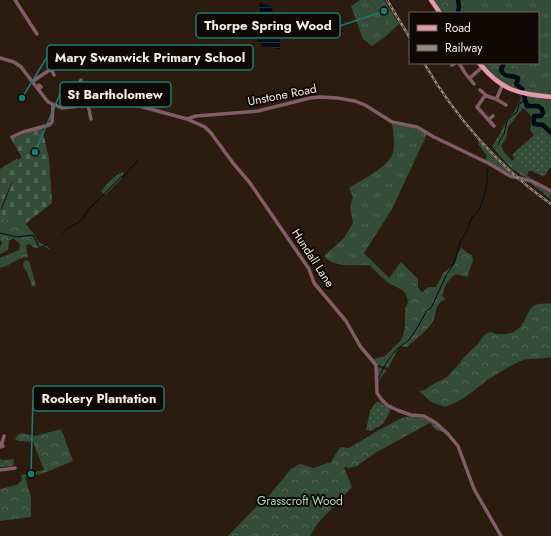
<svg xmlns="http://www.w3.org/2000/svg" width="551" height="536" viewBox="0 0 551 536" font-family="Jost,sans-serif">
<defs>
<pattern id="grass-tufts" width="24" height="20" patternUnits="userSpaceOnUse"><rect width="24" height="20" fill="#334d39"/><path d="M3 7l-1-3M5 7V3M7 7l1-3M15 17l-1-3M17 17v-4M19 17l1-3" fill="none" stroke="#516756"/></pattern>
<pattern id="forest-crowns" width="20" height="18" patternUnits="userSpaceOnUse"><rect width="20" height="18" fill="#334d39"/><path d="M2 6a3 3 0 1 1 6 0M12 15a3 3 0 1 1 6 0" fill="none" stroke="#516756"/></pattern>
<pattern id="cemetery-stones" width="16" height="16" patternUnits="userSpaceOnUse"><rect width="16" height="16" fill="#334d39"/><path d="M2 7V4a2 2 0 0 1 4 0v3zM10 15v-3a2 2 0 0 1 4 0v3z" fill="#516756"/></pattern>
<pattern id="park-dots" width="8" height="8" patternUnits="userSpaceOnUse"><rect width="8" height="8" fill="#334d39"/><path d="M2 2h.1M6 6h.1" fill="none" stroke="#516756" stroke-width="1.8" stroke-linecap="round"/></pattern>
<pattern id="water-rules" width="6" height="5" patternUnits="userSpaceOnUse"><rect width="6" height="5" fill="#000c14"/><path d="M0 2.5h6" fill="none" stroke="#263036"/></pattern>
</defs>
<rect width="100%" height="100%" fill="#2c1c0f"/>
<path fill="url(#grass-tufts)" d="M 360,0 L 369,0 L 386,22 L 386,36 L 372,46 L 363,39 L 351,6 Z
M 463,0 L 551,0 L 551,90 L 545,91 L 525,87 L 523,84 L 521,68 L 508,63 L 538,63 L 538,13 L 470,13 Z
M 532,97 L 551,100 L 551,132 L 541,121 Z
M 392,124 L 415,128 L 427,134 L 392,209 L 364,253 L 389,278 L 401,262 L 418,279 L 418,287 L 410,285 L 411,295 L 408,302 L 406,294 L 402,290 L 387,282 L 369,265 C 355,265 333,268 324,256 L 344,238 L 353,223 L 350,207 L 353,197 L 349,188 C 361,180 386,168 392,155 C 396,146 393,133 392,124 Z
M 479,141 L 515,176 L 502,170 L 485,160 L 487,156 L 478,144 Z
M 493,145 L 498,149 L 501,145 L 504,152 L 512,161 L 515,158 L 528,173 L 527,176 L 531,177 L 530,179 C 515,175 502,159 492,146 Z
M 527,180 L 551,193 L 551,199 L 548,197 Z"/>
<path fill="url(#forest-crowns)" d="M 369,0 L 384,0 L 399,24 L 386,36 L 386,22 Z
M 433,0 L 463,0 L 470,13 L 443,13 Z
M 482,63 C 491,63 519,61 523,72 C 525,77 521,82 525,87 L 545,91 L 551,90 L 551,96 L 522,92 L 532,97 L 541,120 L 545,125 L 534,135 L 530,130 C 533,118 533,116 523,108 L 508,127 L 506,139 L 498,149 L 493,145 L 501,132 L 507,120 L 514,112 L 521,99 L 520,91 L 496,80 Z
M 44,138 L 50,169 L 15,185 L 11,182 L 1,208 L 6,220 L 11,217 L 18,222 L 23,221 L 34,234 L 38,242 L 47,246 L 51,250 L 45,247 L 35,248 L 29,244 L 26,246 L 28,257 C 16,258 10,266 0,268 L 0,258 L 19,250 L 20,244 L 13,238 L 9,241 L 8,250 L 0,254 L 0,248 L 2,242 L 0,240 L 0,198 L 15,163 L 22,157 L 11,139 Z
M 124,172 L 121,179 L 105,195 L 101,191 C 107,184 115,174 124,172 Z
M 461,247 L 466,252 L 472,255 L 473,261 L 467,277 L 456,274 C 447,280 445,286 442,296 L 446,299 C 433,304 438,314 432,323 C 426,332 415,339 407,347 L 400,346 L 388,368 L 378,365 L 374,359 L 385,356 L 402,339 L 405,327 L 405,309 L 411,295 L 408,289 L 410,285 L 418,287 L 422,293 L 428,287 L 436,287 L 444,272 L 455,264 L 458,253 Z
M 26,260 L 29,261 L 36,286 L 32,286 L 27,272 L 23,266 L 24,261 Z
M 551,303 L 551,357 C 541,360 531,357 521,361 C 509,366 497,374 486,381 C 473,391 461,402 445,407 L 431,402 L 419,391 L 425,390 L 430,386 L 447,377 L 460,363 L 463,358 L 478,344 L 484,335 L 490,332 C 502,337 517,334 523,323 C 527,317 528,309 535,305 C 540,303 546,304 551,303 Z
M 377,367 L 387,370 L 378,381 Z
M 411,416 C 427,417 432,421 444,432 L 436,430 L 430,423 L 375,453 L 357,466 L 349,468 L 344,467 L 352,487 L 318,523 L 310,536 L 228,536 L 262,501 L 267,498 L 291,469 L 300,464 L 313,468 L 331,462 L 340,447 L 349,448 L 381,429 L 402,418 Z
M 61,429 L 73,461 L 44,473 L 25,477 L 31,497 L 31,517 L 0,521 L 0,489 L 17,485 L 22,480 L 21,475 L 44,470 L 33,442 L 18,441 L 15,439 L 17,436 L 21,433 L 35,436 Z"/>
<path fill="url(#cemetery-stones)" d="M 42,127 L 49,159 L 52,203 L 25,224 L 23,221 L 18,222 L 11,217 L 6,221 L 1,212 L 22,157 L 11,139 Z
M 18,158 C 20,166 4,200 0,208 L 0,169 Z"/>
<path fill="url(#park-dots)" d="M 545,125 L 551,132 L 551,166 L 544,177 L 530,170 L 528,173 L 512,155 Z
M 376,402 L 379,402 L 385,406 L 391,409 L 383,424 L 371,431 L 366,430 L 370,411 Z
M 0,459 L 2,460 L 14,459 L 13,466 L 0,467 Z"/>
<path fill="url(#water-rules)" d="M 260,3 C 264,4 267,4 270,6 C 275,11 282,42 280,49 L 278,50 L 270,46 L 264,48 L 257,40 L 257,37 L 262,28 L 259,5 Z"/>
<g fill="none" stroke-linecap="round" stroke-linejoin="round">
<path stroke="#000c14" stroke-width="1" d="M 498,145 L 500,140 L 504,134 L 507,121 L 509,118 L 517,112 L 519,104 L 525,100
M 124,184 L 125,185
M 0,233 L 17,237 L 33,235 L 39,247 L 43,247 L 46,244
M 63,233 L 66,229 L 76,224 L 82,220 L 88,210 L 121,177 L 124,176 L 138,160
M 378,379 L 386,363 L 397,349 L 409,340 L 419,325 L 427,310 L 431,308 L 446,276 L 454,263 L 461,240 L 466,233 L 471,219 L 479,210 L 484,197 L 487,182 L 487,167"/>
<path stroke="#000c14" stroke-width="4.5" d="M 458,0 L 459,6 L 458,13
M 504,63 L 501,70 C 504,78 511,75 518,78 L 518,80 L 516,84 L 522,89 L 527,106 L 538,106 L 542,109 L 543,113 L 541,116 L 534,116 L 534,124 L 543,125 L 551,133"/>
<path stroke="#825c67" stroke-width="3.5" d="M 15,0 L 37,34
M 0,58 L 14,62 L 21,67 L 48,102 L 62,108 L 88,105 L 110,100 L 121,101 L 187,119 L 205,127 L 211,133 L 233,163 L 250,183 L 309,269 L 314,283 L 346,321 L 360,346 L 376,365 L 377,393 L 382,400 L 387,405 L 397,410 L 411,415 L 424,416 L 436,423 L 448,434 L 458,446 L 474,489 L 501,536
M 459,63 L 465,73 L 474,84
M 452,65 L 455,63
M 470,78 L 482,67
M 81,80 L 78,86 L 81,106
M 33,81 L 51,69 L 54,75
M 39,89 L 41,87 L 39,85
M 480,90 L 487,96
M 496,99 L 506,105
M 88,105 L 91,119
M 187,119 L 196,116 L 258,111 L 310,98 L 321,97 L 337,98 L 355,101 L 365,105 L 392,122 L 417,127 L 434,137 L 488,163 L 510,176 L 532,181 L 551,191
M 488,120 L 493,116
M 494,126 L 477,107 L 484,97 L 487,96 L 496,99 L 497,98 L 502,86
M 12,137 L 23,132 L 49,125 L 52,122 L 53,105
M 0,443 L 2,444 L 3,446 L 0,447
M 2,443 L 4,436
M 0,470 L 15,468"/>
<path stroke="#e799ae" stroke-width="4.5" d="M 431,0 L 440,13
M 479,63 C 502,91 516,93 551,97"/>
<defs>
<path id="rail" d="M 387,0 L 410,38
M 424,63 C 455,117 500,168 551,204"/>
</defs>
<use href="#rail" stroke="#96897e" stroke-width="2.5"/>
<use href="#rail" stroke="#0f0804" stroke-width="1" stroke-dasharray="3" stroke-linecap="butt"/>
</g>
<g text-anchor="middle" stroke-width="4" stroke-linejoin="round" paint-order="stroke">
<g font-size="12" fill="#f7ece3" stroke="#0f0804">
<text transform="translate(282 95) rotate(-11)" y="4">Unstone Road</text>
<text transform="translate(313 258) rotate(57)" y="4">Hundall Lane</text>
</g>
<g font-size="12" fill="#a6deb2" stroke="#0f0804">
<text x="300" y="505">Grasscroft Wood</text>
</g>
</g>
<path fill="none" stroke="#1b7c74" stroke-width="1.5" d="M384 11L340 26M22 98L47 57M35 152L60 94M31 474L33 398"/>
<g fill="#1b7c74" stroke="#0f0804" stroke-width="1.5">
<circle cx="384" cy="11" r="4"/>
<circle cx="22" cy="98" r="4"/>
<circle cx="35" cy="152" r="4"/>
<circle cx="31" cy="474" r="4"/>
</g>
<g fill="#0f0804" stroke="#1b7c74" stroke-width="1.5">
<rect x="196" y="13" width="144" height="25" rx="4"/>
<rect x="47" y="45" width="206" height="25" rx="4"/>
<rect x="60" y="82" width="111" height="25" rx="4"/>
<rect x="33" y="386" width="131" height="25" rx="4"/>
</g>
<g font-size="13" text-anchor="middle" font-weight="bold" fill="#f7ece3">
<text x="268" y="30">Thorpe Spring Wood</text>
<text x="150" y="62">Mary Swanwick Primary School</text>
<text x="115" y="99">St Bartholomew</text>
<text x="99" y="403">Rookery Plantation</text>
</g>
<rect x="409" y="12" width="130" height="52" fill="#0f0804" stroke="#6c635d"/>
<rect x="417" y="25" width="20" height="6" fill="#e799ae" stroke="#6c635d"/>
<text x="445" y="32" font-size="12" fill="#f7ece3">Road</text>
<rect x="417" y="45" width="20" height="6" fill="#96897e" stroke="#6c635d"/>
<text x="445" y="52" font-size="12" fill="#f7ece3">Railway</text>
</svg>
